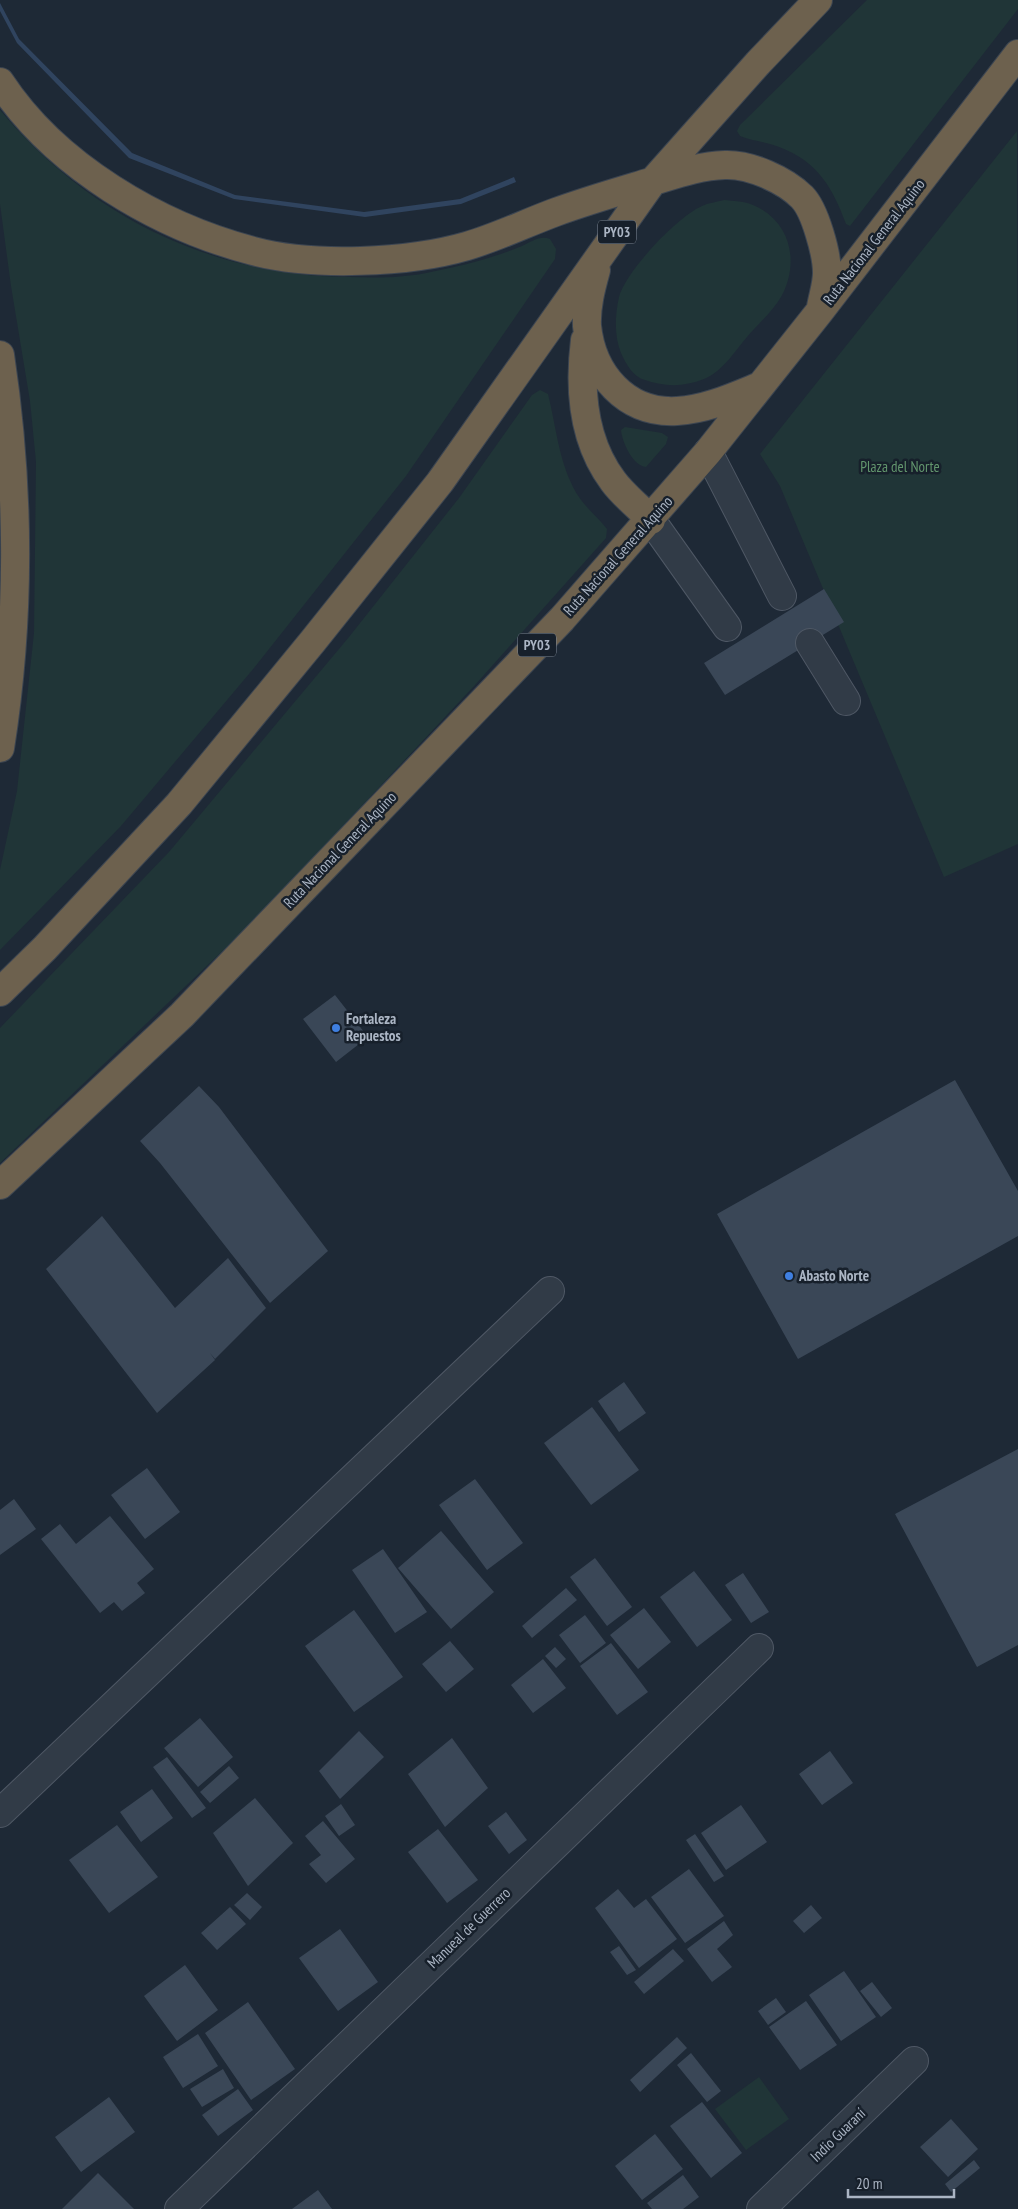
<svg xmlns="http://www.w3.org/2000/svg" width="1018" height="2209" viewBox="0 0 1018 2209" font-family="'PT Sans Narrow',sans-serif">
<rect width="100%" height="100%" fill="#1e2936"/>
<path fill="#203537" d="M 867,0 L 1018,0 L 1018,9 L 850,226 L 846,224 C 831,183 814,157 770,144 C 760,141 749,140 740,136 L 737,131 L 740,125 Z
M 0,110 C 89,216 210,276 349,277 C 376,278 405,278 431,272 C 462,266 493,258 522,246 C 531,242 540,235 550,239 L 556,249 L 555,259 L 406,476 L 254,668 L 121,826 L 0,950 L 0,870 L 17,791 L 34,633 L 36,462 L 30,401 L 11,286 L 0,204 Z
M 1017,131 L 1018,844 L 944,877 L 780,486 L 760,454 Z
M 724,200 C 733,201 745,201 753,205 C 791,221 800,263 781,297 C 773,311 758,324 747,337 C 735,351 722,372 704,379 C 684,387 665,387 645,380 C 633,377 626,364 621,353 C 614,336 615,315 619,297 C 626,271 677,217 702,206 C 708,203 717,202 724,200 Z
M 540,390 L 548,394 C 556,426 558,457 573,487 C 581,504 596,515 607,529 L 606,538 L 475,685 L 254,921 L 0,1163 L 0,1028 L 169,852 L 349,637 L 459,498 L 532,395 Z
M 625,427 L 662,433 L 668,437 L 666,444 L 646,467 C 633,466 622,442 621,430 Z
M 759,2077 L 789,2119 L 746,2150 L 715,2109 Z"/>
<path fill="#30445f" d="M 0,3 L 19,39 L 132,153 L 235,195 L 364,212 L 460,199 L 514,177 L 516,182 L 461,204 L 365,217 L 234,199 L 129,158 L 17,43 L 0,11 Z"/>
<path fill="#3a4757" d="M 824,589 L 844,622 L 725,695 L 704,663 Z
M 335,995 L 368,1037 L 336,1062 L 303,1019 Z
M 955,1080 L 1018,1191 L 1018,1236 L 798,1359 L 717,1214 Z
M 199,1086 L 219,1107 L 328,1251 L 270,1303 L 160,1163 L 140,1141 Z
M 102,1216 L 175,1308 L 228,1258 L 266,1308 L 215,1359 L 210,1353 L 215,1360 L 157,1413 L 46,1269 Z
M 624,1382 L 646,1413 L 619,1432 L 598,1401 Z
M 592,1407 L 639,1470 L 591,1505 L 544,1443 Z
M 1018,1449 L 1018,1645 L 977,1667 L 895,1514 Z
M 147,1468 L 180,1512 L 145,1539 L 111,1495 Z
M 475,1479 L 523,1543 L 487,1570 L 439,1505 Z
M 14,1499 L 36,1529 L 0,1555 L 0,1510 Z
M 110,1516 L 154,1569 L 137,1583 L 145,1593 L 122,1611 L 114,1602 L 100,1613 L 41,1539 L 60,1524 L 76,1544 Z
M 441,1531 L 494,1592 L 451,1629 L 398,1568 Z
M 383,1549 L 427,1612 L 395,1633 L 352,1570 Z
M 595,1558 L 632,1607 L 607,1626 L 570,1577 Z
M 694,1571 L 732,1620 L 697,1647 L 660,1597 Z
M 743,1573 L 769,1612 L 751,1623 L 725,1585 Z
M 566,1588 L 577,1600 L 532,1638 L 522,1626 Z
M 644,1608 L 671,1642 L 638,1669 L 610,1635 Z
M 354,1610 L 403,1677 L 354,1712 L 305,1646 Z
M 585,1615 L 606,1643 L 580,1663 L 559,1635 Z
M 450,1641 L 474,1669 L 446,1692 L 422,1664 Z
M 611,1643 L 648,1692 L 617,1715 L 580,1666 Z
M 555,1647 L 566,1659 L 556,1668 L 545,1656 Z
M 543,1659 L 566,1688 L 533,1713 L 511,1685 Z
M 200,1718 L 233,1757 L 198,1787 L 164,1748 Z
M 359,1731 L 384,1757 L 340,1799 L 319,1771 Z
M 452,1738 L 488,1788 L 445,1827 L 408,1774 Z
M 830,1751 L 853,1783 L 822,1805 L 799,1774 Z
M 167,1757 L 206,1808 L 192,1818 L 153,1767 Z
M 229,1766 L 239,1778 L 210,1803 L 200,1792 Z
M 152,1789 L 173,1818 L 141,1842 L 120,1812 Z
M 255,1798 L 293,1843 L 248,1886 L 213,1833 Z
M 341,1804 L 355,1825 L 339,1836 L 325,1816 Z
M 741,1805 L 767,1842 L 726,1870 L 701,1833 Z
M 506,1812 L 527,1840 L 509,1854 L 488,1826 Z
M 323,1821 L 355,1859 L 326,1883 L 309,1864 L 321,1855 L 305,1836 Z
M 117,1825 L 158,1877 L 109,1913 L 69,1860 Z
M 438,1829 L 478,1880 L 447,1903 L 408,1852 Z
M 695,1834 L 724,1876 L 714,1882 L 686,1840 Z
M 689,1869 L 724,1916 L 685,1943 L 651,1897 Z
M 618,1889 L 634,1908 L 646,1899 L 677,1939 L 639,1968 L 595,1908 Z
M 247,1893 L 262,1907 L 250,1920 L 234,1905 Z
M 811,1905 L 822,1918 L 804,1933 L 793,1921 Z
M 230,1907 L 246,1924 L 217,1950 L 201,1933 Z
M 724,1921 L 733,1935 L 717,1949 L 732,1967 L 712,1982 L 687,1949 Z
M 340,1929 L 378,1982 L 338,2011 L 299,1958 Z
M 619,1946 L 636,1970 L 627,1975 L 610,1952 Z
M 673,1949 L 684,1961 L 644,1994 L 634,1982 Z
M 185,1965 L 218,2010 L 177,2041 L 144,1996 Z
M 844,1971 L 876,2017 L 841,2041 L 809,1995 Z
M 872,1982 L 892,2008 L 881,2017 L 860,1991 Z
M 776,1998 L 786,2012 L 768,2025 L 758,2011 Z
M 806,2001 L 837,2045 L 800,2070 L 769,2027 Z
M 248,2002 L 295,2069 L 251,2100 L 205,2033 Z
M 198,2034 L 218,2066 L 183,2088 L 163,2057 Z
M 677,2037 L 687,2048 L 640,2092 L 630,2080 Z
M 691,2053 L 721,2091 L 707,2102 L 677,2065 Z
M 223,2069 L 234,2088 L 202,2107 L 190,2089 Z
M 238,2089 L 253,2110 L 218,2136 L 202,2115 Z
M 109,2097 L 135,2132 L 81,2172 L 55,2137 Z
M 702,2102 L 742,2153 L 711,2178 L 670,2126 Z
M 951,2119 L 978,2149 L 948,2177 L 920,2147 Z
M 655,2134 L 683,2169 L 642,2200 L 615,2166 Z
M 974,2160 L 980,2168 L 951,2192 L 945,2184 Z
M 98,2173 L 134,2209 L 62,2209 Z
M 683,2175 L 699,2197 L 683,2209 L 652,2209 L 647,2203 Z
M 318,2190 L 332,2209 L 292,2209 Z"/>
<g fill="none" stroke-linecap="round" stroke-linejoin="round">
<defs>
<path id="minor" d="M 708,452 L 782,596
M 651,520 L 727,627
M 810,643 L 846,701
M 0,1813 L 550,1291
M 179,2209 L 759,1648
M 761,2209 L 914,2061"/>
<path id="highway" d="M 0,82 C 55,166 158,226 253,251 C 312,267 409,263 467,246 C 498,237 526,223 556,212 C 586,201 617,192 647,183 C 674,175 697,166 725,165 C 750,164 785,180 802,197 C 815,210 827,254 827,273 C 827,284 823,296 821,307
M 596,270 C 591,288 586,307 587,326 C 592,374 626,414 677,411 C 707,409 733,397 760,386
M 585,340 C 579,388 583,441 613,481 C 623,495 639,507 651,520
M 0,355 C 20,488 21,615 0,748
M 0,992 L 45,948 L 179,804 L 313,641 L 440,482 L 653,181 L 758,63 L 818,0
M 0,1185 L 182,1015 L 562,619 L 708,452 L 820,311 L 1018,54"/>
</defs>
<use href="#minor" stroke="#4f5865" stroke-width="30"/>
<use href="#highway" stroke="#3c4551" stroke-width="30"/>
<use href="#minor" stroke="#313b47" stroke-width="28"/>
<use href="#highway" stroke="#6d614e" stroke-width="28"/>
</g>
<g fill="#3f7fe0" stroke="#17202b" stroke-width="2">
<circle cx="336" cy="1028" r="5"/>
<circle cx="789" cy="1276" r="5"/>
</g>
<g text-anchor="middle" stroke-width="5" stroke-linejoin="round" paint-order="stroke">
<g fill="#17202b" stroke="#7f8896" stroke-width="1">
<rect x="598" y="220.5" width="38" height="23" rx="4"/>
<rect x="518" y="633.5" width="38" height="23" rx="4"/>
</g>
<g font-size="14" font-weight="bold" fill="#abb5c4">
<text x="617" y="237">PY03</text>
<text x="537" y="650">PY03</text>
</g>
<g font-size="15" fill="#abb5c4" stroke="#17202b">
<text transform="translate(874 242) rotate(-52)" y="5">Ruta Nacional General Aquino</text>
<text transform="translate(618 556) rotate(-48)" y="5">Ruta Nacional General Aquino</text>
<text transform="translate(340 850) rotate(-46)" y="5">Ruta Nacional General Aquino</text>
<text transform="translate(469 1928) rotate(-44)" y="5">Manueal de Guerrero</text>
<text transform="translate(838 2135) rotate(-44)" y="5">Indio Guaraní</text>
</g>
<g font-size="15" fill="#62956d" stroke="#17202b">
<text x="900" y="472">Plaza del Norte</text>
</g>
<g font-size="15" font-weight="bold" fill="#abb5c4" stroke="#17202b" text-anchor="start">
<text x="346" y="1024">Fortaleza<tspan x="346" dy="17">Repuestos</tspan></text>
<text x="799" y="1281">Abasto Norte</text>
</g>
</g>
<path d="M848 2189v8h106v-8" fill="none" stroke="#abb5c4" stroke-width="2.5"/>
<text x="856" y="2189" font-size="15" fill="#abb5c4" stroke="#17202b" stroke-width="4" paint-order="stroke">20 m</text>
</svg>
